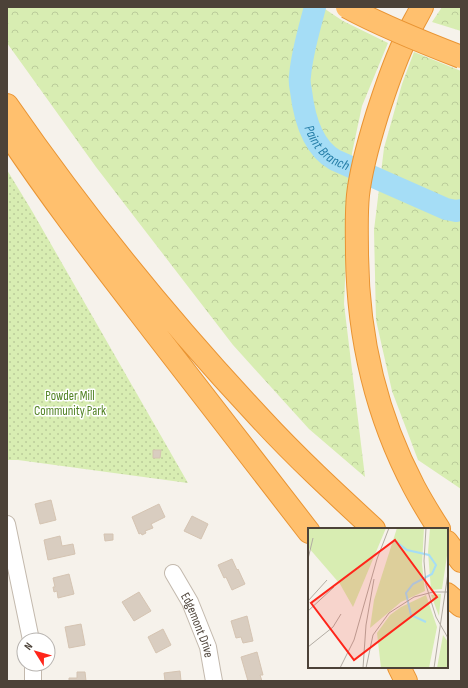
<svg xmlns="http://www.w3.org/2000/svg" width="468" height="688" viewBox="0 0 468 688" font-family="'Sofia Sans Condensed',sans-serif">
<defs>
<pattern id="forest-crowns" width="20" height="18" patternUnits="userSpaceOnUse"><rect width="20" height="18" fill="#d8edb2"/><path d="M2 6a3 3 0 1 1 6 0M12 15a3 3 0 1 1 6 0" fill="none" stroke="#bbcc9a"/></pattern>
<pattern id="park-dots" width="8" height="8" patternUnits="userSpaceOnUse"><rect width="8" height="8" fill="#d8edb2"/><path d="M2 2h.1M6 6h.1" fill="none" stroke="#bbcc9a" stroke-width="1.8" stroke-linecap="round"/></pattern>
</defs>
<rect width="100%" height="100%" fill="#f6f2eb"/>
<path fill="url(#forest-crowns)" d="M 7,7 L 322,7 L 343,21 L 388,43 L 362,106 L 352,153 L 348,210 L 344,304 L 365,477 L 309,429 L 233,345 L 96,167 L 7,43 Z
M 442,7 L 461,7 L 461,31 L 432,22 Z
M 414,52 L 461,71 L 461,489 L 418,460 L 392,391 L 376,320 L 374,230 L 384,148 L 402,84 Z"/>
<path fill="url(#park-dots)" d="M 7,170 L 32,211 L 188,483 L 18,460 L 7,460 Z"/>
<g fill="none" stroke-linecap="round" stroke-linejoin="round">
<path stroke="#a5ddf6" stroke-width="22" id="s1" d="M 315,7 C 309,30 302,52 300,76 C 299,81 300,86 301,91 C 304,116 312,147 335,160 L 446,209 L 456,211 L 461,210"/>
</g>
<path fill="#d9cdc0" stroke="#d5c4b2" d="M 153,450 L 161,450 L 160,458 L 153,458 Z
M 51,500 L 56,520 L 40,524 L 35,504 Z
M 159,504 L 165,517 L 151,524 L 153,528 L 145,531 L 146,533 L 142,535 L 141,533 L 139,534 L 132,517 Z
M 192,516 L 208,524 L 201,539 L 184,531 Z
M 104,534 L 113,534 L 113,540 L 105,541 Z
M 60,536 L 62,546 L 73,544 L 75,554 L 48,560 L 44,540 Z
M 232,559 L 237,570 L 238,569 L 245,584 L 232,590 L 226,577 L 224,578 L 218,565 Z
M 69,574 L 74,594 L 58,598 L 57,591 L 54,592 L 53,587 L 55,587 L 53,578 Z
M 139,592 L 151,611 L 134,621 L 122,602 Z
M 247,616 L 253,641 L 243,643 L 241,637 L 236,638 L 231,621 Z
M 81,624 L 85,645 L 69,648 L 65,627 Z
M 163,629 L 171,645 L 156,653 L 148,637 Z
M 257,652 L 263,675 L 260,675 L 262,681 L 248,681 L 241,657 Z
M 180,671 L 181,681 L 165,681 L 164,673 Z
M 77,672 L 85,672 L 86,681 L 69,681 L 69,678 L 77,678 Z"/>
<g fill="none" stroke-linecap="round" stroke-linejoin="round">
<defs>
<g id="minor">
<path d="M 7,524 L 31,640"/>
<path id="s2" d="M 173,573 L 190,602 L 208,647 L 212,670 L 214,681"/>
<path d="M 33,664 L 33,681"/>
</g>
<path id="highway" d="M 422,7 C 416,19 409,30 404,42 C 393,66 385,90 377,115 C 369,141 361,168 358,195 C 356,214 357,235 357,255 C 358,336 376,415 414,487 C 422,502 430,515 439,529
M 7,105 C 84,216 169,321 261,419 C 297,458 335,493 374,529
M 7,132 C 52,200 102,264 152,329 C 204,397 257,464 309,532
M 447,542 L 461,561
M 447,594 L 461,606
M 399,667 L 406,681"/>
</defs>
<use href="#minor" stroke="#c3b9ad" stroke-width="18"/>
<use href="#highway" stroke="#e99433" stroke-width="24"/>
<use href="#minor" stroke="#fff" stroke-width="16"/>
<use href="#highway" stroke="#ffc06e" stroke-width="22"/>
<defs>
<path id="highway-bridge" d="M 347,7 C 384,27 422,42 461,57"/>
</defs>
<use href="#highway-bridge" stroke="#e99433" stroke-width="24" stroke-linecap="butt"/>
<use href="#highway-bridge" stroke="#ffc06e" stroke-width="22"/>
</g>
<g text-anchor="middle" stroke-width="3" stroke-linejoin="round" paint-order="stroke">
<g font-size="13" fill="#528325" stroke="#fff">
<text x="70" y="400">Powder Mill<tspan x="70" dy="15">Community Park</tspan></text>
</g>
<g font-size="13" fill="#4c4238" stroke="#fff">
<text dy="5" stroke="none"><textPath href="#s2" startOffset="58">Edgemont Drive</textPath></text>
</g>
<g font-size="14" font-style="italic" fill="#247da7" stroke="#fff">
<text dy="5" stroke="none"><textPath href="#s1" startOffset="151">Paint Branch</textPath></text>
</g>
</g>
<g transform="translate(308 528)">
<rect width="140" height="140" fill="#f6f2eb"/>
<path d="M 89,0 L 116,0 L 114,36 L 117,63 L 93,74 L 62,100 L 66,72 ZM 122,0 L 140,0 L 140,21 L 134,61 L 123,62 L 120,24 ZM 133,66 L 131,88 L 123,67 ZM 118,67 L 129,99 L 121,140 L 73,140 L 69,105 L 82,87 L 93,79 ZM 135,107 L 140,114 L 140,140 L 129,140 Z" fill="#d8edb2"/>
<path d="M 0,0 L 78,0 L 45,79 L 32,56 L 0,19 Z" fill="#d8edb2"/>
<path fill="none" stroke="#a5ddf6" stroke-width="2" d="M 87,13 L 99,22 L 121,27 L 128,37 L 124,46 L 105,56 L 98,65 L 103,87 L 118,94"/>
<path fill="none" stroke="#b2aca3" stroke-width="1" d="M 118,0 L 116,33 L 118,57 L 128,89 L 140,110M 0,31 L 5,10M 0,73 L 19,52M 0,83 L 26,59M 0,119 L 25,99 L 33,86M 32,140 L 46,112 L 69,31 L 81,0M 55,140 L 58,97 L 66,51M 58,140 L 65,107 L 81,85 L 106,69 L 125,64 L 140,64M 126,140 L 140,45"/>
<path fill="#ff251a" fill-opacity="0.15" stroke="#ff251a" stroke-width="2" d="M 87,12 L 129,69 L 46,132 L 3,75 Z"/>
<rect width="140" height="140" fill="none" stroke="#4c4238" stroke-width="2"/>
</g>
<rect width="468" height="688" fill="none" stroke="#4c4238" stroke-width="16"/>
<g transform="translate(36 652) rotate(307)"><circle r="19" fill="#ffffff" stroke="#b7b3af"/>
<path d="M0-3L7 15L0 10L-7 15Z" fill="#ff251a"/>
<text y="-6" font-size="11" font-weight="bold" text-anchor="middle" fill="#4c4238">N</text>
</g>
</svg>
